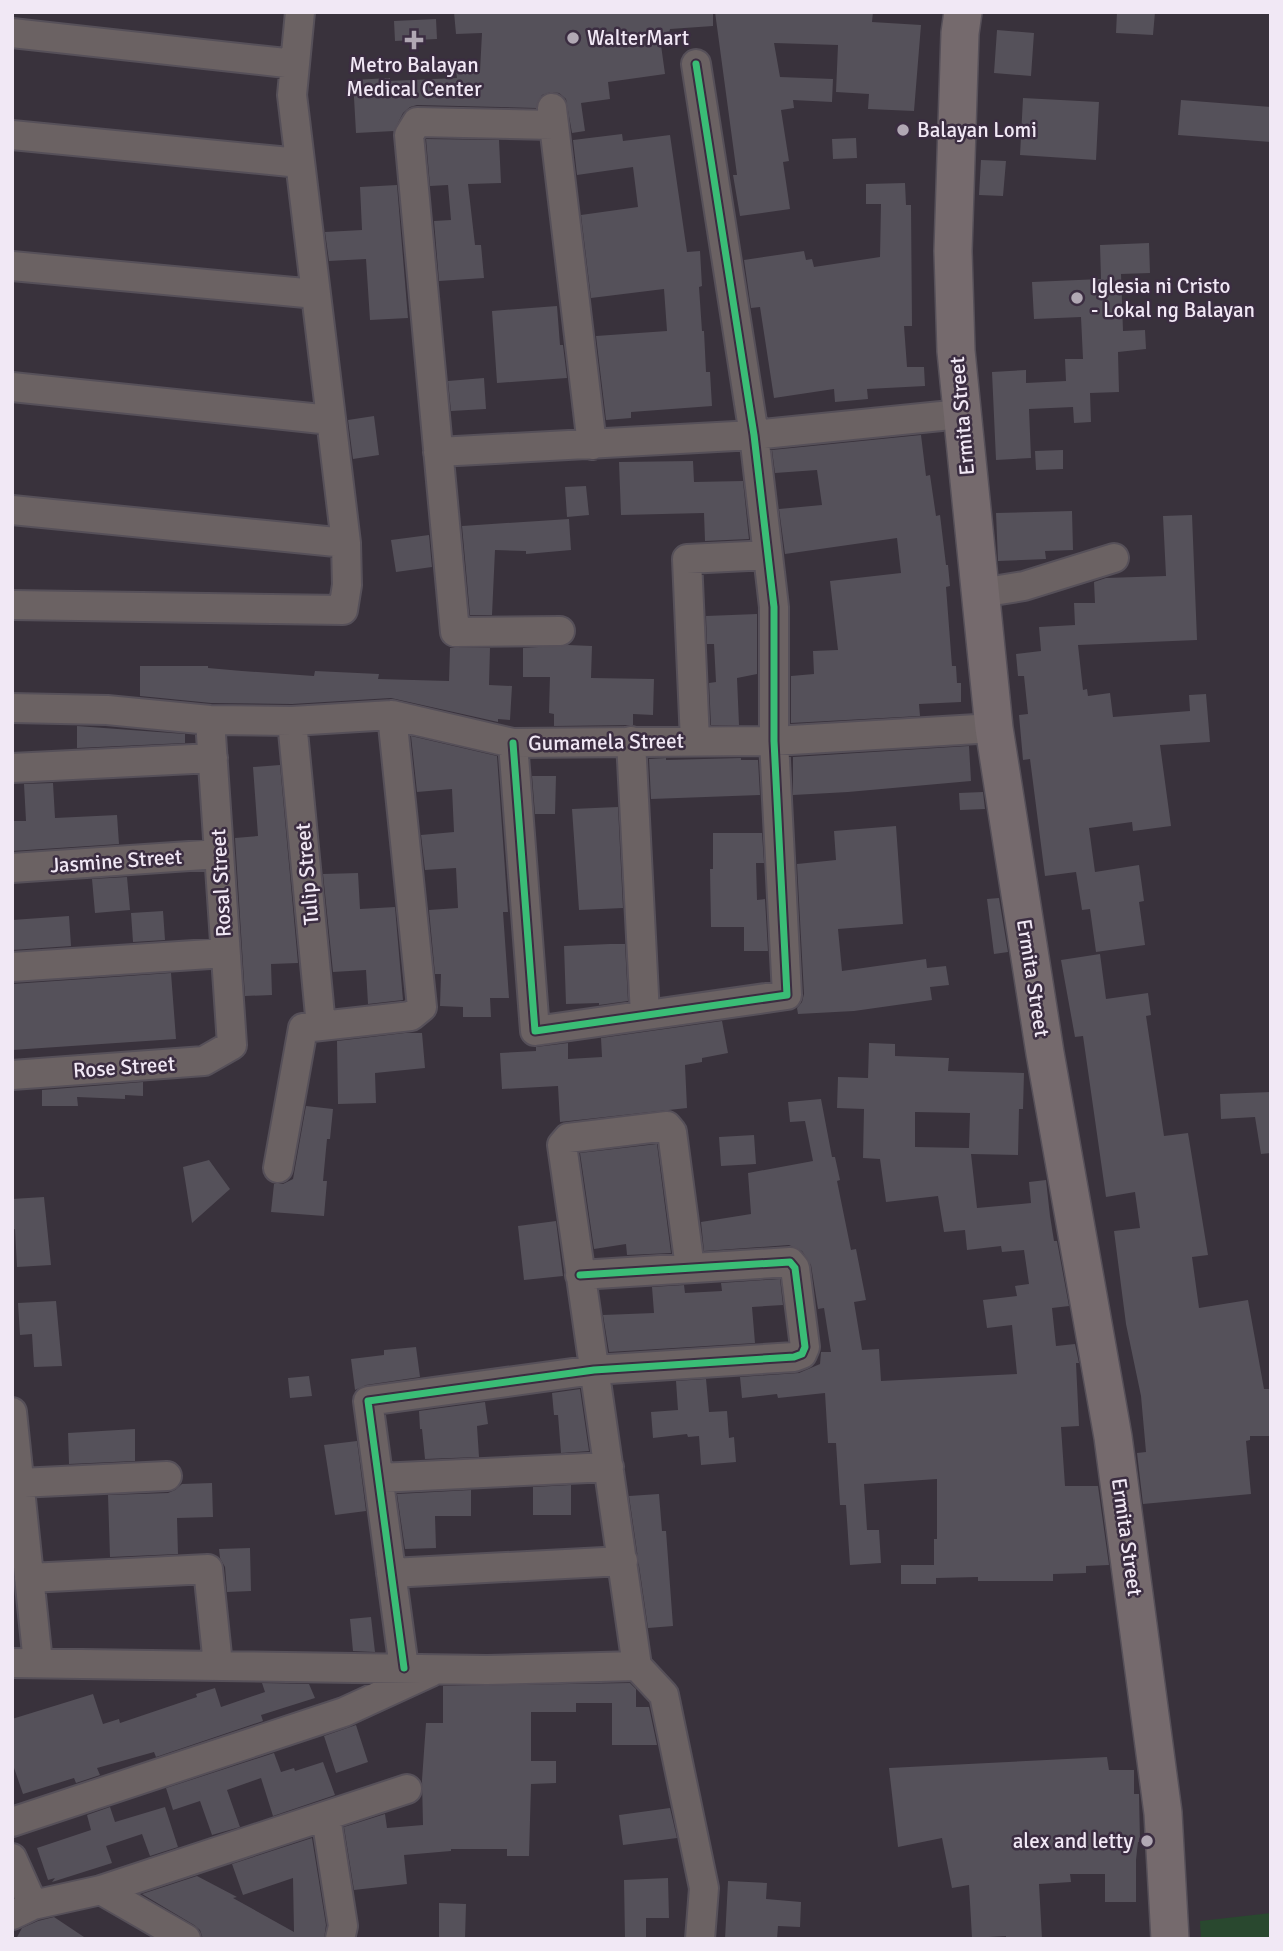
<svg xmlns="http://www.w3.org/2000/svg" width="1283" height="1951" viewBox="0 0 1283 1951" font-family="Signika,sans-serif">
<rect width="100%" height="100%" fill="#39323c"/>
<path fill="#29482f" d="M 1271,1913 L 1271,1939 L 1201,1939 L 1200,1921 Z"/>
<path fill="#55515a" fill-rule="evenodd" d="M 454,12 L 713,12 L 713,26 L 670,29 L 667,44 L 661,45 L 665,74 L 608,82 L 610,99 L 581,103 L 585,131 L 572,133 L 566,99 L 559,93 L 551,92 L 542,95 L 536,108 L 417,105 L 410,107 L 403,113 L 394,131 L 356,133 L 353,80 L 390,78 L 390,81 L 457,78 L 456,71 L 480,71 L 482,33 L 456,34 Z
M 715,12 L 873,12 L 872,22 L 921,25 L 914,111 L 868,109 L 869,94 L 836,92 L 838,45 L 774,43 L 780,77 L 833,79 L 832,102 L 793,100 L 794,108 L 781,110 L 789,161 L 783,162 L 790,209 L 740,216 L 733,175 L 737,175 Z
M 1117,12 L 1155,12 L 1153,35 L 1116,33 Z
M 436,19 L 437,39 L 395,41 L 394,21 Z
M 997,30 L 1034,33 L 1031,76 L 994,73 Z
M 1023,98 L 1099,102 L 1096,160 L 1020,155 Z
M 1181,100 L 1271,107 L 1271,142 L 1178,135 Z
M 622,134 L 623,141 L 670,135 L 687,252 L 700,251 L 702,286 L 699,287 L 702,331 L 704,331 L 706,372 L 710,372 L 712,406 L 631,412 L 631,418 L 606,420 L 596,336 L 667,331 L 664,289 L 591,298 L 581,215 L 638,207 L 633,167 L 577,175 L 573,140 Z
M 856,138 L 857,158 L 833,159 L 832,139 Z
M 426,139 L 499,140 L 501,183 L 468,184 L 475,245 L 481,245 L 484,278 L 439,281 L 434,221 L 451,220 L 448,185 L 430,186 Z
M 981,160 L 1006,161 L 1003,196 L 979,195 Z
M 905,183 L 906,205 L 911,205 L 912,326 L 904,326 L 907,367 L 924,367 L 925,386 L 867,389 L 868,399 L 835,402 L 834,389 L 774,398 L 760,307 L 751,308 L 744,260 L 804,251 L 806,260 L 812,259 L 814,267 L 880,257 L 881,204 L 866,204 L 866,184 Z
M 397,185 L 408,318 L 370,320 L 366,259 L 329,261 L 325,232 L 362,230 L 360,187 Z
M 1149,243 L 1150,273 L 1121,274 L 1123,331 L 1145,330 L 1146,349 L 1118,352 L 1119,392 L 1090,393 L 1091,422 L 1074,423 L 1073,407 L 1029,409 L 1031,458 L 996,460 L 992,372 L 1026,370 L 1026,383 L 1066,381 L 1065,359 L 1083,359 L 1081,317 L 1034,319 L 1032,282 L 1101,279 L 1100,245 Z
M 557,306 L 560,345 L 563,345 L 567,378 L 497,383 L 492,311 Z
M 484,378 L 486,409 L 451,411 L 448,381 Z
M 374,416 L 379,455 L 353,459 L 348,420 Z
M 921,435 L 926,476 L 930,475 L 936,516 L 940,515 L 946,565 L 948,565 L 950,586 L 946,587 L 952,666 L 956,666 L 957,683 L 961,683 L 961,702 L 919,704 L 920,716 L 791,723 L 791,676 L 814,674 L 813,651 L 838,650 L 830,581 L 901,573 L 897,538 L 785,554 L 779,509 L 822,505 L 817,470 L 775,473 L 772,450 Z
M 1063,450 L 1063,469 L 1036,470 L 1035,451 Z
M 693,461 L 694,482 L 743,481 L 749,539 L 705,541 L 704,513 L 621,515 L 619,462 Z
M 586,486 L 589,515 L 567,517 L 565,487 Z
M 1072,511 L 1073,550 L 1045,551 L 1046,559 L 998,561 L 996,513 Z
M 1192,515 L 1197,640 L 1078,645 L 1083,690 L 1087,689 L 1088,696 L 1110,693 L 1113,717 L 1190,711 L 1189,695 L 1206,694 L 1210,742 L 1160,745 L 1171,826 L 1133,831 L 1132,822 L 1089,828 L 1095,872 L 1139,865 L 1144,901 L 1139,902 L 1145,945 L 1096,952 L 1090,909 L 1082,910 L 1076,872 L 1045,876 L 1030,759 L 1023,760 L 1019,715 L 1028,714 L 1024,676 L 1018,676 L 1016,654 L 1041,651 L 1039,627 L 1075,625 L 1074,603 L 1095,603 L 1094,582 L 1106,578 L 1166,576 L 1163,516 Z
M 569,519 L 571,550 L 526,554 L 526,551 L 495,550 L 492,615 L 470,615 L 462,526 Z
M 429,535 L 432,567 L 396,572 L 391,540 Z
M 757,614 L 757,674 L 737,678 L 739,725 L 711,725 L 709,683 L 716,682 L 714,644 L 707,644 L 706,616 Z
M 568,645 L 592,646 L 591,678 L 654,679 L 653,715 L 633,714 L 633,725 L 554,726 L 554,714 L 549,713 L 550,677 L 523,677 L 523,648 Z
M 450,648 L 490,648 L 489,685 L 512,686 L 510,720 L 498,719 L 498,722 L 391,698 L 292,704 L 211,703 L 140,696 L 140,666 L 208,666 L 208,668 L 242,671 L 314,676 L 315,671 L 379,674 L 378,679 L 449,681 Z
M 77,726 L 185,734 L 185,743 L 77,748 Z
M 411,736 L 497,756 L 508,912 L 503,912 L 509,998 L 490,998 L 491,1017 L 463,1017 L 463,1007 L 440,1006 L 441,974 L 435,974 L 429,910 L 458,908 L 456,868 L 425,870 L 421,835 L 454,832 L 452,789 L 417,792 Z
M 969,746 L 971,781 L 848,792 L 793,795 L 793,757 Z
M 666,758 L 666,760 L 741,758 L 741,760 L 758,760 L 760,795 L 651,799 L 649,759 Z
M 280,765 L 298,963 L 271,964 L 272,995 L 245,996 L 235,838 L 258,836 L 253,767 Z
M 532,776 L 556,776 L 555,814 L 535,814 Z
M 53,783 L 55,818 L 117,815 L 119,844 L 12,851 L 12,821 L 26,821 L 24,784 Z
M 983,792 L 985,809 L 960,810 L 959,793 Z
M 618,807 L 623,908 L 579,910 L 572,809 Z
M 896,826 L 903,924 L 838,929 L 842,971 L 926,959 L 927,968 L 946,966 L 949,985 L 930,987 L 932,1000 L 854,1011 L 798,1014 L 797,1008 L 802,1002 L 804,994 L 797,864 L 836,860 L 834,831 Z
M 713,833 L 762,833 L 764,863 L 756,863 L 757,900 L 765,899 L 768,951 L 744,951 L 744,927 L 711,927 L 710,869 L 713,869 Z
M 358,873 L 360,909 L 395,907 L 403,1000 L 368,1004 L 366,970 L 333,972 L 323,874 Z
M 127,877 L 130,910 L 95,913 L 92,879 Z
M 999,898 L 1008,952 L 994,954 L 987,899 Z
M 163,911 L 165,940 L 133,942 L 131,913 Z
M 69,916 L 71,946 L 12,950 L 12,920 Z
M 610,944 L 625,944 L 628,1001 L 599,1005 L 599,1003 L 566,1004 L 564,946 Z
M 1100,954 L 1106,999 L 1148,993 L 1151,1015 L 1146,1016 L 1164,1136 L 1188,1133 L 1208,1255 L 1192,1257 L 1199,1308 L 1248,1300 L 1264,1389 L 1271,1389 L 1271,1436 L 1250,1436 L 1250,1440 L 1246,1441 L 1251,1494 L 1143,1504 L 1137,1453 L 1146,1452 L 1141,1396 L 1126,1324 L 1114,1231 L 1140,1228 L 1135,1192 L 1106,1197 L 1083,1036 L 1075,1037 L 1061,960 Z
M 171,973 L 176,1039 L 12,1050 L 12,984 Z
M 722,1021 L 728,1053 L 702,1058 L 702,1062 L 685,1065 L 687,1108 L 560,1122 L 558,1086 L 502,1089 L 500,1053 L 536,1051 L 536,1047 L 568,1043 L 568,1059 L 602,1057 L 601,1038 Z
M 405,1033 L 422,1033 L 425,1068 L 375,1073 L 376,1103 L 338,1104 L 337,1041 Z
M 869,1043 L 895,1044 L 895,1056 L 949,1058 L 948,1071 L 1024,1073 L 1023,1109 L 1019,1109 L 1018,1155 L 971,1154 L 977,1208 L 1031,1203 L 1029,1182 L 1046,1180 L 1050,1216 L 1054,1241 L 1057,1241 L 1069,1306 L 1052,1308 L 1056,1346 L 1075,1344 L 1079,1363 L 1076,1363 L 1079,1426 L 1061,1427 L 1065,1486 L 1098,1486 L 1109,1565 L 1086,1566 L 1086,1573 L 1053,1574 L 1053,1581 L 978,1581 L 978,1577 L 936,1578 L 936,1584 L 901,1584 L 901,1565 L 934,1565 L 934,1539 L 937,1539 L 937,1479 L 864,1484 L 867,1530 L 879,1530 L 881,1563 L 850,1565 L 846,1505 L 840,1505 L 836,1443 L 828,1443 L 825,1393 L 778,1398 L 777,1394 L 742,1398 L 740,1377 L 799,1373 L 820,1364 L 821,1352 L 831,1352 L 824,1308 L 818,1309 L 811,1265 L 802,1251 L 789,1245 L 704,1251 L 701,1222 L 751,1214 L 748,1173 L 813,1161 L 805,1121 L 790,1122 L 788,1102 L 821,1099 L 832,1157 L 835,1157 L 840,1180 L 837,1181 L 851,1250 L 856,1249 L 866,1300 L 854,1302 L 862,1350 L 879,1349 L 881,1381 L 1017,1374 L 1012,1325 L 987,1328 L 983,1300 L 1017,1296 L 1015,1286 L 1029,1284 L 1024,1250 L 1002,1252 L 1001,1246 L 967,1250 L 965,1230 L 944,1232 L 938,1196 L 886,1202 L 880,1159 L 863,1158 L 864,1109 L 837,1108 L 838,1077 L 868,1078 ZM 915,1112 L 970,1113 L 969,1148 L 915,1147 Z
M 143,1082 L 143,1096 L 125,1095 L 125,1099 L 77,1097 L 78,1106 L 42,1106 L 42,1090 Z
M 1271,1092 L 1271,1153 L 1261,1154 L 1255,1117 L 1221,1119 L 1220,1094 Z
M 306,1106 L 333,1109 L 330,1139 L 327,1139 L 323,1181 L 327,1181 L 324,1216 L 271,1212 L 274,1184 L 283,1184 L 293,1179 Z
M 754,1135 L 756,1164 L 721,1166 L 719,1137 Z
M 657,1144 L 671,1253 L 627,1255 L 626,1244 L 594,1249 L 580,1153 Z
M 209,1160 L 230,1189 L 192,1223 L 183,1167 Z
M 44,1197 L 51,1265 L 17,1267 L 15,1229 L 12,1230 L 12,1199 Z
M 556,1221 L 563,1276 L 524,1280 L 518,1226 Z
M 780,1279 L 783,1305 L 752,1307 L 755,1343 L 609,1352 L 603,1315 L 654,1313 L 652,1287 L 684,1285 L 685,1293 L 722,1291 L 721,1283 Z
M 56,1301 L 62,1366 L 34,1367 L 32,1334 L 20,1335 L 18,1303 Z
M 416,1347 L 420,1377 L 366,1385 L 355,1390 L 351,1359 L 384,1355 L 384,1350 Z
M 309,1376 L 312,1396 L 290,1398 L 288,1378 Z
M 706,1379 L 709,1412 L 727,1411 L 729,1438 L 734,1437 L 736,1462 L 701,1465 L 699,1436 L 688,1437 L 687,1434 L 653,1438 L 651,1412 L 678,1410 L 676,1381 Z
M 580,1389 L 589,1451 L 561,1453 L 558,1415 L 554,1415 L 552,1393 Z
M 485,1402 L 488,1424 L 477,1426 L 479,1457 L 425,1459 L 422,1429 L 420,1429 L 419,1411 Z
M 135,1429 L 135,1461 L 69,1464 L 68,1433 Z
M 357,1441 L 366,1511 L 335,1515 L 324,1445 Z
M 212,1483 L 213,1517 L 177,1518 L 178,1554 L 110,1557 L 108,1495 L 168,1493 L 175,1490 L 182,1484 Z
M 571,1485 L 571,1515 L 533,1515 L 533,1487 Z
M 471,1490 L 471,1516 L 435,1516 L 436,1548 L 405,1549 L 397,1494 Z
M 659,1494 L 662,1531 L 666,1531 L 673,1626 L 648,1628 L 629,1496 Z
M 250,1548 L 251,1591 L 227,1592 L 225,1567 L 220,1558 L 219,1549 Z
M 371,1617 L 375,1652 L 353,1651 L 350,1619 Z
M 262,1683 L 309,1684 L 315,1698 L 261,1715 L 263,1721 L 156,1757 L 154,1752 L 97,1768 L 100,1775 L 76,1783 L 74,1778 L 23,1794 L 12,1762 L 12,1719 L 93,1694 L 103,1724 L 119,1719 L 120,1723 L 197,1697 L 196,1694 L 215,1688 L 221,1707 L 265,1692 Z
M 630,1683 L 636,1689 L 636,1707 L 649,1707 L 657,1745 L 612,1745 L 612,1703 L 576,1703 L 576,1712 L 531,1712 L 531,1761 L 556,1761 L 556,1783 L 531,1784 L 529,1856 L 507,1856 L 507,1849 L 451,1849 L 451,1851 L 404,1855 L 407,1884 L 354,1890 L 344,1827 L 385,1814 L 387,1828 L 423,1825 L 422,1780 L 426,1723 L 443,1723 L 443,1686 Z
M 356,1725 L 368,1762 L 336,1773 L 324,1736 Z
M 274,1753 L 281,1772 L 294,1768 L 295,1771 L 323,1762 L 335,1795 L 273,1816 L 261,1778 L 227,1790 L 240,1827 L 212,1835 L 200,1801 L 173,1810 L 166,1788 Z
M 1107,1757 L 1109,1770 L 1134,1770 L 1134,1794 L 1139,1794 L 1140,1842 L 1138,1842 L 1136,1860 L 1136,1902 L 1105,1902 L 1105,1874 L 1070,1874 L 1071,1882 L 1039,1884 L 1042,1939 L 1006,1939 L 1006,1936 L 972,1938 L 969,1885 L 952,1888 L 942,1838 L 898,1847 L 889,1768 Z
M 110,1807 L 115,1822 L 165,1807 L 178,1847 L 150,1856 L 142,1834 L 106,1846 L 112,1863 L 52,1882 L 55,1878 L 48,1880 L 37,1848 L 91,1830 L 87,1815 Z
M 670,1808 L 677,1838 L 623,1845 L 619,1815 Z
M 312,1838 L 326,1925 L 324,1939 L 203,1939 L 200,1930 L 194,1925 L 142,1894 L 197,1876 L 237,1897 L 233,1898 L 294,1932 L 293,1878 L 243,1895 L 232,1864 Z
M 668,1878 L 669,1918 L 646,1918 L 646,1939 L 625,1939 L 624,1880 Z
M 728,1881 L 767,1883 L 766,1899 L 801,1902 L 800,1927 L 778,1926 L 777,1939 L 725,1939 Z
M 439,1903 L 466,1904 L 465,1939 L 439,1939 Z
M 54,1917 L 87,1939 L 16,1939 L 22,1928 L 38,1921 Z"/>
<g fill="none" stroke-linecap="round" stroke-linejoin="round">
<defs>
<path id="minor" d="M 12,33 L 295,64
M 552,108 L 592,445
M 553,125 L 417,122 L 409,135 L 455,632 L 560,631
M 12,135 L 300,163
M 12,266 L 316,294
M 12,387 L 331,420
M 438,452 L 754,435 L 961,414
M 12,510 L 346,543
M 980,593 L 1024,586 L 1114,558
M 12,605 L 343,610 L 347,585 L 346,543 L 292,95 L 300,12
M 12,708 L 107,710 L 210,720 L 292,721 L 392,715 L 513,743 L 774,741 L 994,728
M 292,721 L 321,1026
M 631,741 L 645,1015
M 695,741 L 687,559 L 768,555
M 513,743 L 535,1031 L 787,995 L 774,741 L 774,607 L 754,435 L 696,64
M 12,768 L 213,758
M 12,868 L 219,854
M 12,967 L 225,953
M 12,1075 L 204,1061 L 232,1045 L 210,720
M 278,1168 L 303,1028 L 411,1016 L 422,1007 L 392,715
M 12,1412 L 38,1663
M 379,1478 L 609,1467
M 19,1483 L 167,1476
M 391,1573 L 623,1561
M 29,1578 L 208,1569 L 218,1665
M 12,1663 L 487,1670 L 637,1666 L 664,1695 L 704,1888 L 700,1939
M 637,1666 L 562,1145 L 568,1138 L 667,1126 L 672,1132 L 690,1268
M 404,1668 L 368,1401 L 594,1370 L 794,1357 L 802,1354 L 805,1347 L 795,1268 L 790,1262 L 580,1275
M 326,1817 L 343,1926 L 340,1939
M 12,1822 L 344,1712 L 431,1672
M 12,1858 L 33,1905
M 101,1890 L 186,1939
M 12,1915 L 33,1905 L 101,1890 L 407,1789"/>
<path id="major" d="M 963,12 L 960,33 L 953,251 L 956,351 L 994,728 L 1045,1053 L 1113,1437 L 1163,1813 L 1170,1939"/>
</defs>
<use href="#minor" stroke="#565059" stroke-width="32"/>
<use href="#major" stroke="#565059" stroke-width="40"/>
<use href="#minor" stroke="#6b6263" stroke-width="28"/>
<use href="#major" stroke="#756a6d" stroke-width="37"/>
<defs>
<path id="cycleway" d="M 513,743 L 535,1031 L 787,995 L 774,741 L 774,607 L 754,435 L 696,64
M 404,1668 L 368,1401 L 594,1370 L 794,1357 L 802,1354 L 805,1347 L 795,1268 L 790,1262 L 580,1275"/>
</defs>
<use href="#cycleway" stroke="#3b2d41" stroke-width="11"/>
<use href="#cycleway" stroke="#3abd76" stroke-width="7"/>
</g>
<g fill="#b1a8b4" stroke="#3b2d41" stroke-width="2.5">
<circle cx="573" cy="38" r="7"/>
<path d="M410.5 29.5h7v7h7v7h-7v7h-7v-7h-7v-7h7z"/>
<circle cx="903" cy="130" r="7"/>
<circle cx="1077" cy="298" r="7"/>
<circle cx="1147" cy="1841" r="7"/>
</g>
<g text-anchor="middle" stroke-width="5" stroke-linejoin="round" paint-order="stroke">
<g font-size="21" fill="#f1e8f5" stroke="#3b2d41" text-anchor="start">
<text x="587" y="45">WalterMart</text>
<text x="414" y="72" text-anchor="middle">Metro Balayan<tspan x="414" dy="24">Medical Center</tspan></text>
<text x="917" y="137">Balayan Lomi</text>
<text x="1091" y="293">Iglesia ni Cristo<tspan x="1091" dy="24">- Lokal ng Balayan</tspan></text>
<text x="1133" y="1848" text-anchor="end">alex and letty</text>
</g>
<g font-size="21" fill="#f1e8f5" stroke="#3b2d41">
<text transform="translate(962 416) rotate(-95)" y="7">Ermita Street</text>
<text transform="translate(606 742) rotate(-1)" y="7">Gumamela Street</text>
<text transform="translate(116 861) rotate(-4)" y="7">Jasmine Street</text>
<text transform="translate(307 874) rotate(-95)" y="7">Tulip Street</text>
<text transform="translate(221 883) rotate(-93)" y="7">Rosal Street</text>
<text transform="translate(1033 978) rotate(81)" y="7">Ermita Street</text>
<text transform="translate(124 1067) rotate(-4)" y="7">Rose Street</text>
<text transform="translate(1127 1537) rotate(82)" y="7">Ermita Street</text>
</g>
</g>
<rect width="1283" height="1951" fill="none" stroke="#f1e8f5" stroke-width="28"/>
</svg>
